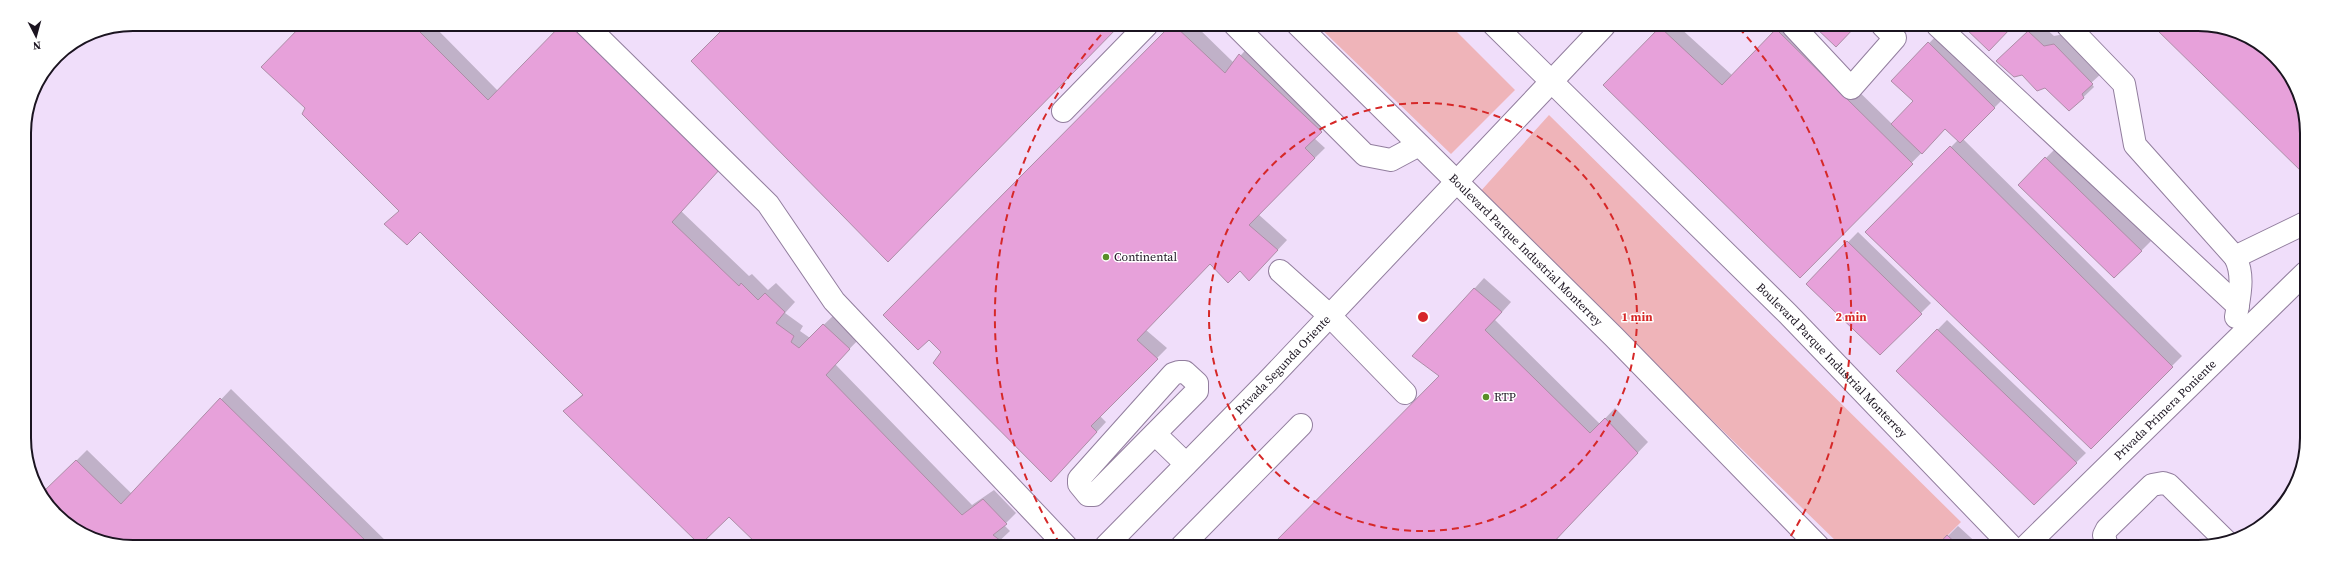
<svg xmlns="http://www.w3.org/2000/svg" width="2331" height="571" viewBox="0 0 2331 571" font-family="'Source Serif 4',serif">
<rect width="100%" height="100%" fill="#f0defa"/>
<path fill="#efb4b9" d="M 1317,25 L 1450,25 L 1515,90 L 1451,154 Z
M 1549,115 L 1961,522 L 1936,547 L 1841,546 L 1479,193 Z"/>
<path fill="#0003" d="M 305,24 L 432,24 L 498,91 L 681,211 L 749,276 L 752,274 L 768,290 L 776,283 L 795,302 L 785,313 L 803,326 L 800,331 L 810,338 L 834,315 L 859,339 L 835,364 L 972,505 L 994,490 L 1016,513 L 1004,525 L 1010,531 L 994,546 L 759,545 L 729,516 L 564,411 L 583,394 L 399,211 L 306,108 Z
M 728,25 L 1119,25 L 693,61 Z
M 1172,25 L 1195,25 L 1234,63 L 1250,45 L 1331,121 L 1314,138 L 1325,148 L 1258,214 L 1287,240 L 1259,270 L 1240,270 L 1210,263 L 1146,330 L 1167,348 L 1100,416 L 1106,422 L 1061,471 Z
M 1663,26 L 1678,26 L 1733,76 L 1781,26 L 1792,26 L 1892,124 L 1915,101 L 1892,81 L 1939,33 L 2004,98 L 1963,139 L 2182,356 L 2091,447 L 1866,232 L 1958,140 L 1946,128 L 1800,276 L 1604,85 Z
M 1815,26 L 1855,26 L 1836,46 Z
M 2035,26 L 2043,26 L 2054,36 L 2064,34 L 2102,73 L 2091,83 L 2094,87 L 2070,110 L 2008,52 Z
M 2220,26 L 2275,56 L 2305,112 L 2305,173 Z
M 2056,148 L 2151,241 L 2141,251 L 2019,185 Z
M 1858,232 L 1931,303 L 1880,354 L 1807,284 Z
M 1484,278 L 1511,302 L 1495,320 L 1600,424 L 1615,408 L 1648,442 L 1549,546 L 1273,546 L 1441,375 L 1414,356 Z
M 1947,320 L 2086,453 L 2034,504 L 1897,371 Z
M 231,389 L 390,545 L 111,545 L 56,515 L 44,493 L 87,450 L 132,494 Z
M 1958,526 L 1981,547 L 1937,547 Z"/>
<path fill="#e7a1da" stroke="#ad8da7" d="M 303,24 L 412,24 L 488,100 L 562,24 L 578,24 L 721,168 L 672,222 L 739,286 L 741,283 L 758,300 L 765,293 L 785,312 L 776,323 L 794,336 L 791,342 L 799,348 L 823,324 L 850,349 L 826,375 L 962,515 L 983,499 L 1007,524 L 993,535 L 1001,541 L 996,546 L 758,545 L 729,517 L 700,545 L 563,411 L 583,395 L 420,232 L 407,245 L 384,224 L 399,211 L 302,114 L 305,108 L 261,67 Z
M 727,25 L 1120,25 L 888,262 L 691,61 Z
M 1171,25 L 1174,25 L 1225,73 L 1239,54 L 1322,132 L 1305,148 L 1315,158 L 1249,225 L 1278,250 L 1249,281 L 1240,271 L 1228,283 L 1210,264 L 1137,340 L 1158,359 L 1091,426 L 1097,432 L 1051,482 L 933,363 L 941,352 L 929,340 L 918,350 L 883,315 Z
M 1814,26 L 1856,26 L 1836,47 Z
M 1963,26 L 2009,26 L 2011,28 L 1989,51 Z
M 2153,26 L 2220,26 L 2275,56 L 2305,112 L 2305,175 Z
M 1660,27 L 1722,85 L 1776,29 L 1913,164 L 1800,278 L 1603,85 Z
M 2028,31 L 2044,46 L 2054,44 L 2093,84 L 2082,94 L 2084,98 L 2069,111 L 2045,88 L 2037,91 L 2022,75 L 2014,77 L 1996,61 Z
M 1928,42 L 1995,108 L 1960,143 L 1945,129 L 1922,154 L 1891,124 L 1913,101 L 1891,81 Z
M 1950,146 L 2173,367 L 2091,449 L 1865,232 Z
M 2045,157 L 2142,251 L 2114,278 L 2018,185 Z
M 1847,241 L 1922,314 L 1880,355 L 1806,284 Z
M 1474,288 L 1502,312 L 1485,330 L 1590,433 L 1605,418 L 1638,453 L 1550,546 L 1271,546 L 1439,376 L 1412,356 Z
M 1937,329 L 2077,463 L 2034,505 L 1896,371 Z
M 220,398 L 370,545 L 111,545 L 56,515 L 43,492 L 76,460 L 121,504 Z
M 1947,535 L 1960,547 L 1936,547 Z"/>
<g fill="none" stroke-linecap="round" stroke-linejoin="round">
<defs>
<g id="minor">
<path d="M 585,24 L 768,204 L 834,301 L 1066,546"/>
<path d="M 1235,25 L 1365,155 L 1391,160 L 1419,145"/>
<path id="s1" d="M 1298,25 L 1614,337 L 1818,546"/>
<path id="s2" d="M 1494,25 L 1788,314 L 2012,547"/>
<path d="M 1793,26 L 1851,88 L 1895,38 L 1883,26"/>
<path d="M 1938,26 L 2238,306"/>
<path d="M 2068,26 L 2124,84 L 2135,145 L 2235,257 C 2245,276 2239,297 2236,317"/>
<path d="M 1063,111 L 1147,25"/>
<path d="M 2235,257 L 2305,223"/>
<path d="M 1280,271 L 1329,315 L 1405,393"/>
<path d="M 1179,372 L 1185,372 L 1197,383 L 1197,391 L 1094,495 L 1088,495 L 1079,484 L 1079,479 L 1173,374 Z"/>
<path d="M 1155,434 L 1186,464"/>
<path id="s3" d="M 1106,546 L 1267,382 L 1604,26"/>
<path d="M 1182,546 L 1301,425"/>
<path id="s4" d="M 2025,547 L 2305,273"/>
<path d="M 2107,547 L 2104,535 L 2107,529 L 2152,485 L 2163,483 L 2169,485 L 2227,542"/>
</g>
</defs>
<use href="#minor" stroke="#927e9e" stroke-width="24"/>
<use href="#minor" stroke="#fff" stroke-width="22"/>
</g>
<g fill="none" stroke="#d62828" stroke-width="2" stroke-dasharray="7 5">
<circle cx="1423" cy="317" r="214"/>
<path d="M1060 544A428 428 0 0 1 1110 25M1739 28A428 428 0 0 1 1786 544"/>
</g>
<g fill="#598e28" stroke="#fff" stroke-width="1.5">
<circle cx="1106" cy="257" r="4"/>
<circle cx="1486" cy="397" r="4"/>
</g>
<g text-anchor="middle" stroke-width="3" stroke-linejoin="round" paint-order="stroke">
<g font-size="12" fill="#1b1420" stroke="#fff">
<text dy="4" stroke="none"><textPath href="#s1" startOffset="320">Boulevard Parque Industrial Monterrey</textPath></text>
<text dy="4" stroke="none"><textPath href="#s2" startOffset="476">Boulevard Parque Industrial Monterrey</textPath></text>
<text dy="4" stroke="none"><textPath href="#s3" startOffset="253">Privada Segunda Oriente</textPath></text>
<text dy="4" stroke="none"><textPath href="#s4" startOffset="196">Privada Primera Poniente</textPath></text>
</g>
<g font-size="12" fill="#1b1420" stroke="#fff" text-anchor="start">
<text x="1114" y="261">Continental</text>
<text x="1494" y="401">RTP</text>
</g>
</g>
<path d="M0 0H2331V571H0ZM133 31H2198A102 102 0 0 1 2300 133V438A102 102 0 0 1 2198 540H133A102 102 0 0 1 31 438V133A102 102 0 0 1 133 31Z" fill="#fff" fill-rule="evenodd"/>
<path fill="none" stroke="#1b1420" stroke-width="2" d="M133 31H2198A102 102 0 0 1 2300 133V438A102 102 0 0 1 2198 540H133A102 102 0 0 1 31 438V133A102 102 0 0 1 133 31Z"/>
<circle cx="1423" cy="317" r="6" fill="#d62828" stroke="#fff" stroke-width="2"/>
<g font-size="12" text-anchor="middle" font-weight="bold" fill="#d62828" stroke="#fff" stroke-width="3" stroke-linejoin="round" paint-order="stroke">
<text x="1637" y="321">1 min</text>
<text x="1851" y="321">2 min</text>
</g>
<g transform="translate(36 36) rotate(174)" stroke="#ffffff" stroke-width="3" paint-order="stroke">
<path d="M0-3L7 15L0 10L-7 15Z" fill="#1b1420"/>
<text y="-6" font-size="11" font-weight="bold" text-anchor="middle" fill="#1b1420">N</text>
</g>
</svg>
